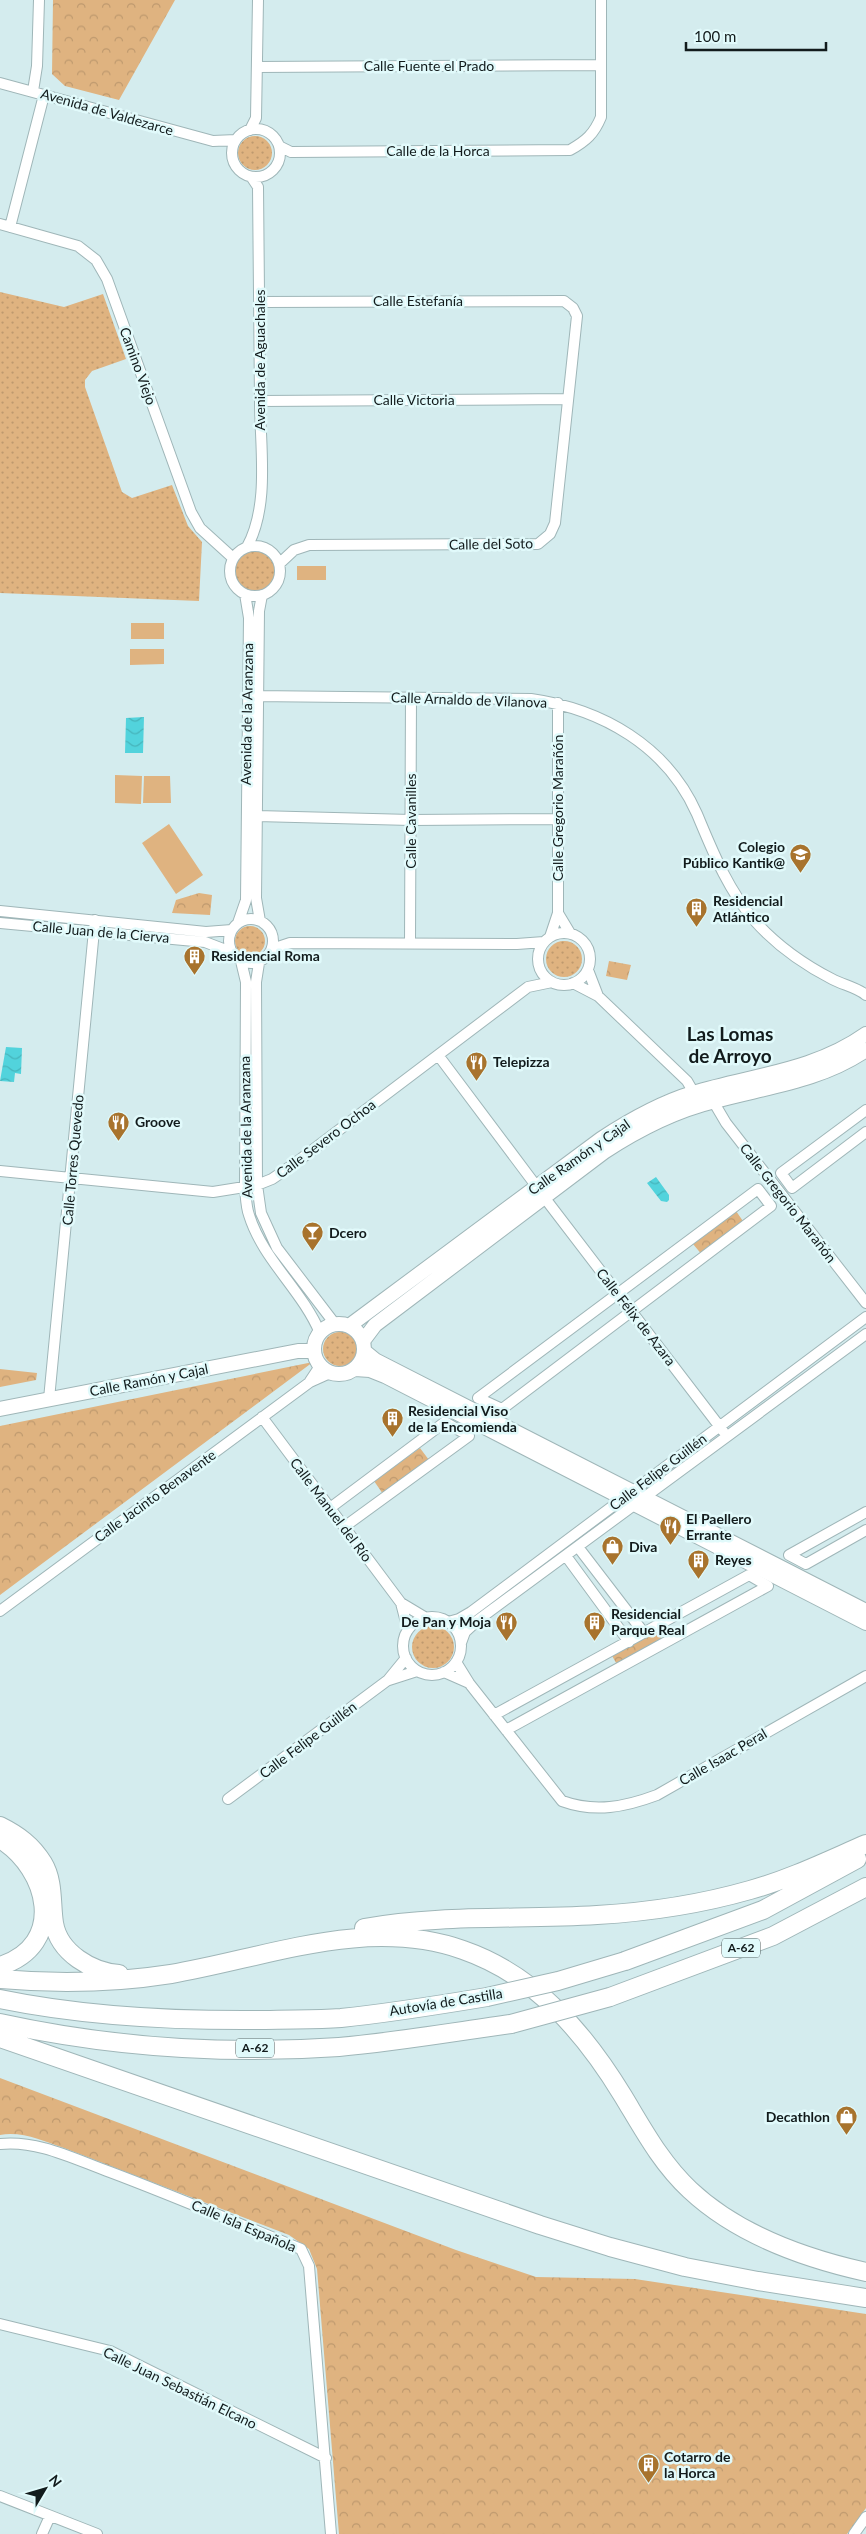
<svg xmlns="http://www.w3.org/2000/svg" width="866" height="2534" viewBox="0 0 866 2534" font-family="Lato,sans-serif">
<defs>
<pattern id="grass-dots" width="8" height="8" patternUnits="userSpaceOnUse" patternTransform="scale(1.25)"><rect width="8" height="8" fill="#dfb380"/><path d="M2 2h.1M6 6h.1" fill="none" stroke="#be996e" stroke-width="1.8" stroke-linecap="round"/></pattern>
<pattern id="park-crowns" width="20" height="18" patternUnits="userSpaceOnUse" patternTransform="scale(1.25)"><rect width="20" height="18" fill="#dfb380"/><path d="M2 6a3 3 0 1 1 6 0M12 15a3 3 0 1 1 6 0" fill="none" stroke="#be996e"/></pattern>
<pattern id="water-waves" width="16" height="10" patternUnits="userSpaceOnUse" patternTransform="scale(1.25)"><rect width="16" height="10" fill="#52d3dc"/><path d="M0 5q4-4 8 0t8 0" fill="none" stroke="#46b5bc"/></pattern>
</defs>
<rect width="100%" height="100%" fill="#d4ecee"/>
<path fill="url(#grass-dots)" d="M238 153a17 17 0 1 1 34 0a17 17 0 1 1-34 0Z
M 0,292 L 64,307 L 103,294 L 126,359 L 92,371 L 85,380 L 85,387 L 122,492 L 132,498 L 172,485 L 188,526 L 202,542 L 199,601 L 0,593 Z
M233 572a21 21 0 1 1 42 0a21 21 0 1 1-42 0Z
M235 941a15 15 0 1 1 30 0a15 15 0 1 1-30 0Z
M546 959a18 18 0 1 1 36 0a18 18 0 1 1-36 0Z
M323 1349a17 17 0 1 1 34 0a17 17 0 1 1-34 0Z
M412 1647a21 21 0 1 1 42 0a21 21 0 1 1-42 0Z"/>
<path fill="url(#park-crowns)" d="M 53,0 L 175,0 L 119,100 L 65,86 L 52,74 Z
M 199,893 L 212,895 L 210,915 L 172,913 L 176,900 Z
M 609,961 L 631,965 L 627,980 L 606,976 Z
M 736,1211 L 745,1224 L 703,1256 L 693,1244 Z
M 313,1362 L 0,1595 L 0,1426 Z
M 0,1369 L 37,1373 L 36,1380 L 0,1387 Z
M 420,1448 L 429,1460 L 383,1494 L 374,1481 Z
M 656,1628 L 664,1642 L 619,1668 L 611,1654 Z
M 0,2078 L 456,2250 L 536,2277 L 635,2279 L 866,2314 L 866,2508 L 847,2534 L 339,2534 L 317,2269 L 309,2249 L 289,2235 L 64,2148 C 43,2141 22,2131 0,2135 Z"/>
<path fill="#dfb380" d="M 297,566 L 326,566 L 326,580 L 297,580 Z
M 131,623 L 164,623 L 164,639 L 131,639 Z
M 130,649 L 164,649 L 164,664 L 130,665 Z
M 115,775 L 142,776 L 141,804 L 115,803 Z
M 144,776 L 170,776 L 171,803 L 143,803 Z
M 169,824 L 203,875 L 176,894 L 142,843 Z"/>
<path fill="url(#water-waves)" d="M 144,717 L 143,753 L 125,753 L 126,718 Z
M 6,1047 L 22,1048 L 21,1074 L 15,1073 L 14,1082 L 0,1081 Z
M 656,1177 L 669,1195 L 669,1200 L 667,1202 L 661,1201 L 647,1183 Z"/>
<g fill="none" stroke-linecap="round" stroke-linejoin="round">
<defs>
<path id="street" d="M 257,67 L 601,65
M 0,83 L 213,141 L 236,140
M 33,91 L 37,66 L 39,0
M232 153a24 24 0 1 1 48 0a24 24 0 1 1-48 0Z
M 250,130 L 256,118 L 258,0
M 279,146 L 291,152 L 570,150 C 586,141 594,134 601,117 L 601,0
M 0,224 L 78,246 L 96,260 L 107,279 L 191,512 L 200,528 L 233,558
M 10,227 L 44,95
M 261,302 L 564,301 L 573,308 L 577,316 L 555,523 L 550,534 L 538,544 L 309,545 L 294,550 L 279,564
M 260,401 L 568,399
M230 571a25 25 0 1 1 50 0a25 25 0 1 1-50 0Z
M 247,547 C 270,505 260,447 260,401 C 260,330 259,259 258,187 L 252,178
M 247,696 L 531,699 C 602,709 667,746 697,814 C 713,852 727,888 754,920 C 776,945 803,964 832,979 C 843,985 856,987 866,995
M 257,816 L 411,820 L 558,819
M 0,911 L 206,932 L 232,930
M 558,913 L 570,933
M229 941a22 22 0 1 1 44 0a22 22 0 1 1-44 0Z
M 260,921 L 256,898 L 259,611 L 262,595
M 0,923 L 205,942 L 231,952
M 238,923 L 246,900 L 249,618 L 245,594
M538 959a26 26 0 1 1 52 0a26 26 0 1 1-52 0Z
M 550,937 L 558,913 L 558,703
M 410,944 L 411,697
M 272,949 L 290,943 L 517,944 L 544,942
M 241,961 L 246,982 L 245,1188 C 246,1197 246,1207 249,1215 C 263,1260 302,1290 320,1333
M 259,963 L 256,982 L 257,1185 L 261,1213 L 277,1248 L 335,1324
M 588,970 L 598,996
M 573,983 L 598,996 L 687,1081 L 694,1093
M 438,1055 L 537,1187
M 713,1101 L 726,1123 L 866,1303
M 866,1110 L 781,1173 L 792,1188 L 866,1132
M 0,1171 L 213,1192 L 257,1185 L 272,1179 L 294,1164 L 528,987 L 552,982
M 758,1189 L 771,1206 L 502,1409 L 478,1398 Z
M 544,1197 L 723,1431
M 310,1381 L 320,1366
M 49,1399 L 95,920
M 262,1417 L 401,1603 L 408,1630
M 330,1508 L 445,1422 L 469,1436 L 344,1527
M 866,1512 L 789,1555 L 806,1564 L 866,1530
M 578,1547 L 644,1633
M 566,1556 L 629,1642
M 401,1603 L 426,1618
M 0,1611 L 310,1382 L 330,1373
M403 1646a29 29 0 1 1 58 0a29 29 0 1 1-58 0Z
M 448,1622 L 459,1619 L 471,1612 L 866,1317
M 461,1643 L 465,1632 L 478,1620 L 866,1334
M 456,1662 L 469,1683 L 562,1801 C 595,1813 625,1807 657,1795 L 866,1676
M 444,1672 L 469,1683
M 389,1680 L 417,1671
M 494,1715 L 749,1575 L 768,1586
M 506,1730 L 768,1586
M 228,1799 L 388,1680 L 406,1658
M 0,2144 C 38,2140 74,2159 110,2172 C 174,2196 237,2223 301,2249 L 309,2266 L 331,2534
M 0,2324 L 110,2351 L 326,2458
M 0,2496 L 97,2534
M 42,2534 L 50,2516
M 854,2534 L 866,2517"/>
<path id="secondary" d="M314 1349a25 25 0 1 1 50 0a25 25 0 1 1-50 0Z
M 349,1326 L 601,1139 C 630,1120 660,1103 693,1093 C 753,1075 814,1071 866,1034
M 363,1341 L 375,1325 L 604,1152 C 639,1129 674,1111 715,1101 C 766,1087 821,1081 866,1050
M 364,1351 L 375,1360 L 866,1611
M 355,1369 L 370,1370 L 385,1376 L 866,1623
M 0,1409 L 298,1351 L 314,1351"/>
<path id="highway" d="M 0,1826 C 18,1835 32,1845 43,1863 C 54,1881 51,1904 54,1923 C 59,1953 92,1972 119,1974
M 0,1839 C 49,1869 67,1945 0,1966
M 364,1928 C 441,1914 520,1920 597,1915 C 649,1912 701,1904 750,1890 C 790,1879 829,1860 866,1844
M 625,1961 L 763,1910 L 857,1859
M 0,1979 C 57,1984 114,1983 171,1974 C 266,1958 366,1916 463,1950 C 535,1975 584,2032 623,2096 C 643,2129 661,2163 690,2190 C 738,2235 803,2258 866,2272
M 610,1997 L 773,1936 L 866,1887
M 0,1999 C 87,2017 176,2021 265,2020 C 290,2019 315,2020 341,2018 C 390,2013 439,2005 487,1997
M 0,2023 C 110,2047 226,2055 339,2047 C 396,2042 454,2032 511,2024
M 0,2038 L 540,2225 L 610,2247 L 685,2267 L 758,2281 L 866,2298"/>
</defs>
<use href="#street" stroke="#9fb6b8" stroke-width="12"/>
<use href="#secondary" stroke="#9fb6b8" stroke-width="16"/>
<use href="#highway" stroke="#9fb6b8" stroke-width="20"/>
<use href="#street" stroke="#fff" stroke-width="10"/>
<use href="#secondary" stroke="#fff" stroke-width="14"/>
<use href="#highway" stroke="#fff" stroke-width="18"/>
<defs>
<path id="highway-bridge" d="M 487,1997 L 558,1981 L 625,1961
M 511,2024 L 610,1997"/>
</defs>
<use href="#highway-bridge" stroke="#9fb6b8" stroke-width="20" stroke-linecap="butt"/>
<use href="#highway-bridge" stroke="#fff" stroke-width="18"/>
</g>
<defs>
<symbol id="school-pin" viewBox="-11 -11 22 30"><path d="M0 17L-7.5 6A9.5 9.5 0 1 1 7.5 6Z" fill="#a8732d" stroke="#e1fafb"/><path d="M0-5L7-2L0 1L-7-2ZM-4 1L0 2.5L4 1V4Q0 6-4 4Z" fill="#fff"/></symbol>
<symbol id="building-pin" viewBox="-11 -11 22 30"><path d="M0 17L-7.5 6A9.5 9.5 0 1 1 7.5 6Z" fill="#a8732d" stroke="#e1fafb"/><path d="M-4-6H4V6H1V3H-1V6H-4ZM-2.5-4.3h1.7v1.8h-1.7ZM.8-4.3h1.7v1.8H.8ZM-2.5-1h1.7V.8h-1.7ZM.8-1h1.7V.8H.8Z" fill="#fff"/></symbol>
<symbol id="restaurant-pin" viewBox="-11 -11 22 30"><path d="M0 17L-7.5 6A9.5 9.5 0 1 1 7.5 6Z" fill="#a8732d" stroke="#e1fafb"/><path d="M-5-6h1v4h1v-4h1v4h1v-4h1v5L-1.5 .5V6h-2V.5L-5-1ZM5-6V6H3V1.5H1.5Q1.5-4 5-6Z" fill="#fff"/></symbol>
<symbol id="bar-pin" viewBox="-11 -11 22 30"><path d="M0 17L-7.5 6A9.5 9.5 0 1 1 7.5 6Z" fill="#a8732d" stroke="#e1fafb"/><path d="M-6-5H6L.8 .8V4.5H3.5V6h-7V4.5H-.8V.8Z" fill="#fff"/></symbol>
<symbol id="shop-pin" viewBox="-11 -11 22 30"><path d="M0 17L-7.5 6A9.5 9.5 0 1 1 7.5 6Z" fill="#a8732d" stroke="#e1fafb"/><path d="M-5-2.5h2.3a2.7 3.5 0 0 1 5.4 0H5L5.5 6h-11ZM-1.5-2.5h3a1.5 2.3 0 0 0-3 0Z" fill="#fff"/></symbol>
</defs>
<g fill-rule="evenodd">
<use href="#school-pin" x="788" y="842" width="25" height="34"/>
<use href="#building-pin" x="684" y="896" width="25" height="34"/>
<use href="#building-pin" x="182" y="944" width="25" height="34"/>
<use href="#restaurant-pin" x="464" y="1050" width="25" height="34"/>
<use href="#restaurant-pin" x="106" y="1110" width="25" height="34"/>
<use href="#bar-pin" x="300" y="1220" width="25" height="34"/>
<use href="#building-pin" x="380" y="1406" width="25" height="34"/>
<use href="#restaurant-pin" x="658" y="1514" width="25" height="34"/>
<use href="#shop-pin" x="600" y="1534" width="25" height="34"/>
<use href="#building-pin" x="686" y="1548" width="25" height="34"/>
<use href="#restaurant-pin" x="494" y="1610" width="25" height="34"/>
<use href="#building-pin" x="582" y="1610" width="25" height="34"/>
<use href="#shop-pin" x="834" y="2104" width="25" height="34"/>
<use href="#building-pin" x="636" y="2452" width="25" height="34"/>
</g>
<g text-anchor="middle" stroke-width="5" stroke-linejoin="round" paint-order="stroke">
<g fill="#e1fafb" stroke="#505e5f" stroke-width="1">
<rect x="722" y="1938.5" width="38" height="19" rx="4"/>
<rect x="236" y="2038.5" width="38" height="19" rx="4"/>
</g>
<g font-size="12" font-weight="bold" fill="#121b1c">
<text x="741" y="1952">A-62</text>
<text x="255" y="2052">A-62</text>
</g>
<g font-size="14" fill="#121b1c" stroke="#e1fafb">
<text x="429" y="71">Calle Fuente el Prado</text>
<text transform="translate(107 112) rotate(16)" y="5">Avenida de Valdezarce</text>
<text x="438" y="156">Calle de la Horca</text>
<text x="418" y="306">Calle Estefanía</text>
<text transform="translate(260 360) rotate(-90)" y="5">Avenida de Aguachales</text>
<text transform="translate(138 366) rotate(70)" y="5">Camino Viejo</text>
<text x="414" y="405">Calle Victoria</text>
<text transform="translate(491 544) rotate(-1)" y="5">Calle del Soto</text>
<text transform="translate(469 700) rotate(2)" y="5">Calle Arnaldo de Vilanova</text>
<text transform="translate(247 714) rotate(-89)" y="5">Avenida de la Aranzana</text>
<text transform="translate(558 808) rotate(-90)" y="5">Calle Gregorio Marañón</text>
<text transform="translate(411 821) rotate(-90)" y="5">Calle Cavanilles</text>
<text transform="translate(101 932) rotate(5)" y="5">Calle Juan de la Cierva</text>
<text transform="translate(246 1127) rotate(-91)" y="5">Avenida de la Aranzana</text>
<text transform="translate(326 1139) rotate(-37)" y="5">Calle Severo Ochoa</text>
<text transform="translate(579 1157) rotate(-35)" y="5">Calle Ramón y Cajal</text>
<text transform="translate(73 1160) rotate(-85)" y="5">Calle Torres Quevedo</text>
<text transform="translate(788 1203) rotate(52)" y="5">Calle Gregorio Marañón</text>
<text transform="translate(636 1317) rotate(52)" y="5">Calle Félix de Azara</text>
<text transform="translate(149 1380) rotate(-11)" y="5">Calle Ramón y Cajal</text>
<text transform="translate(658 1472) rotate(-37)" y="5">Calle Felipe Guillén</text>
<text transform="translate(155 1496) rotate(-36)" y="5">Calle Jacinto Benavente</text>
<text transform="translate(331 1510) rotate(53)" y="5">Calle Manuel del Río</text>
<text transform="translate(308 1740) rotate(-37)" y="5">Calle Felipe Guillén</text>
<text transform="translate(723 1757) rotate(-30)" y="5">Calle Isaac Peral</text>
<text transform="translate(446 2002) rotate(-9)" y="5">Autovía de Castilla</text>
<text transform="translate(244 2226) rotate(23)" y="5">Calle Isla Española</text>
<text transform="translate(180 2388) rotate(26)" y="5">Calle Juan Sebastián Elcano</text>
</g>
<g font-size="14" font-weight="bold" fill="#121b1c" stroke="#e1fafb" text-anchor="start">
<text x="785" y="852" text-anchor="end">Colegio<tspan x="785" dy="16">Público Kantik@</tspan></text>
<text x="713" y="906">Residencial<tspan x="713" dy="16">Atlántico</tspan></text>
<text x="211" y="961">Residencial Roma</text>
<text x="493" y="1067">Telepizza</text>
<text x="135" y="1127">Groove</text>
<text x="329" y="1238">Dcero</text>
<text x="408" y="1416">Residencial Viso<tspan x="408" dy="16">de la Encomienda</tspan></text>
<text x="686" y="1524">El Paellero<tspan x="686" dy="16">Errante</tspan></text>
<text x="629" y="1552">Diva</text>
<text x="715" y="1565">Reyes</text>
<text x="611" y="1619">Residencial<tspan x="611" dy="16">Parque Real</tspan></text>
<text x="491" y="1627" text-anchor="end">De Pan y Moja</text>
<text x="830" y="2122" text-anchor="end">Decathlon</text>
<text x="664" y="2462">Cotarro de<tspan x="664" dy="16">la Horca</tspan></text>
</g>
<g font-size="19" font-weight="bold" fill="#121b1c" stroke="#e1fafb">
<text x="730" y="1041">Las Lomas<tspan x="730" dy="22">de Arroyo</tspan></text>
</g>
</g>
<g transform="translate(45 2489) rotate(52)" stroke="#e1fafb" stroke-width="4" paint-order="stroke">
<path d="M0-4L9 19L0 12L-9 19Z" fill="#121b1c"/>
<text y="-8" font-size="14" font-weight="bold" text-anchor="middle" fill="#121b1c">N</text>
</g>
<path d="M686 42v8h140v-8" fill="none" stroke="#121b1c" stroke-width="2.5"/>
<text x="694" y="42" font-size="15" fill="#121b1c" stroke="#e1fafb" stroke-width="4" paint-order="stroke">100 m</text>
</svg>
